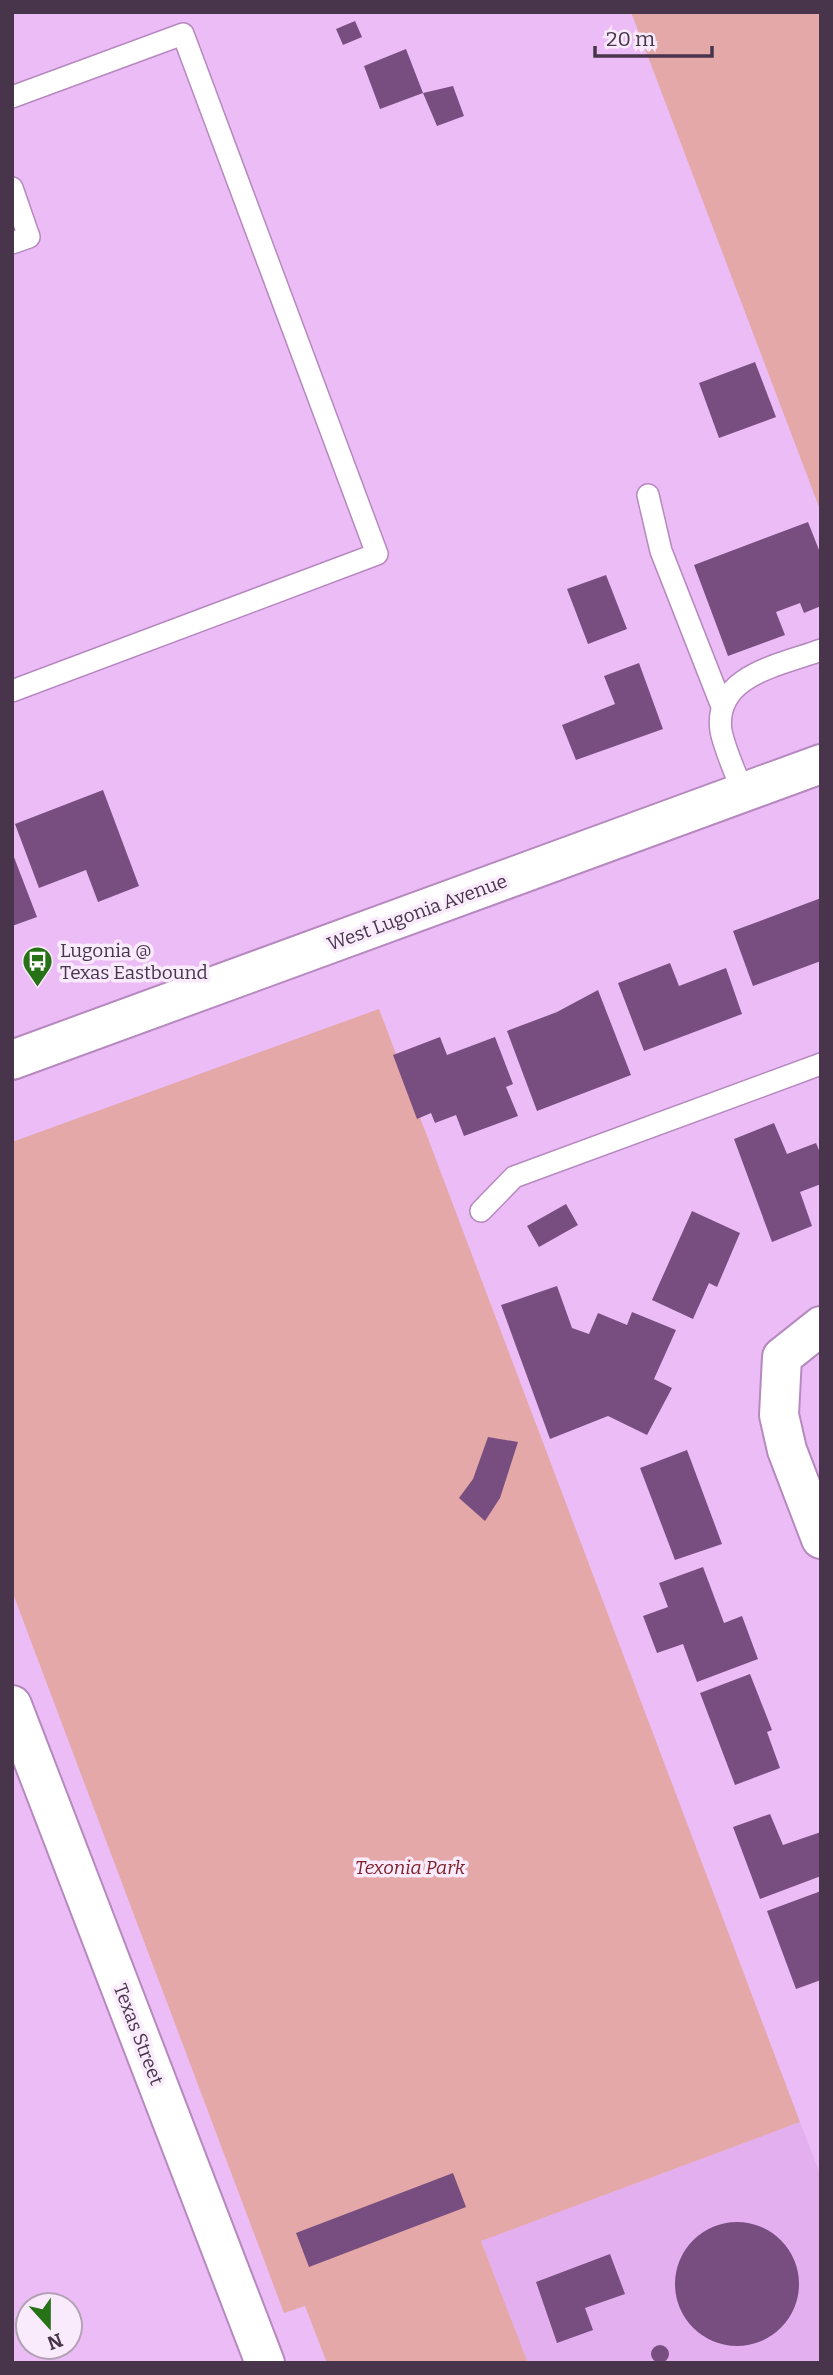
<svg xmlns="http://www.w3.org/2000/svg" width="833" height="2375" viewBox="0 0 833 2375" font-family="Bitter,serif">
<rect width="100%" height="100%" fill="#ecbcf6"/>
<path fill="#e3afee" d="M 800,2122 L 821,2176 L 821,2363 L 528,2363 L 481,2241 Z"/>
<path fill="#e3a8a7" d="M 631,12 L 821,12 L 821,512 Z
M 379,1009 L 800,2122 L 481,2241 L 528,2363 L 327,2363 L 305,2306 L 284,2313 L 12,1591 L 12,1142 Z"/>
<path fill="#784e81" d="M 355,21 L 362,37 L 343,45 L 336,29 Z
M 406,49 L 423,93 L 380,109 L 364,66 Z
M 453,86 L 464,116 L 437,126 L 423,93 Z
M 755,362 L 776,417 L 719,438 L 699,383 Z
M 808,522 L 821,555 L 821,606 L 804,613 L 800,603 L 776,612 L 785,635 L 728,656 L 694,565 Z
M 606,575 L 627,629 L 588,644 L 567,589 Z
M 639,663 L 663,729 L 576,760 L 562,725 L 615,704 L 604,676 Z
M 103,790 L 139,886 L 98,902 L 86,870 L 39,888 L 15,824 Z
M 12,852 L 37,917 L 12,926 Z
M 821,898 L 821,961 L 753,986 L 733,931 Z
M 670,963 L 679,986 L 726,968 L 742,1014 L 644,1051 L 618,983 Z
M 598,990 L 631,1075 L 537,1111 L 507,1031 L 557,1012 Z
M 440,1037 L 447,1055 L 495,1037 L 513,1084 L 506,1087 L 518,1116 L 464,1136 L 456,1115 L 435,1123 L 431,1113 L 417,1119 L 393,1055 Z
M 774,1123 L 787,1154 L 816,1143 L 821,1155 L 821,1184 L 800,1192 L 812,1226 L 772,1242 L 734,1139 Z
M 566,1204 L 578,1225 L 539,1247 L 527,1226 Z
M 692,1211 L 740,1233 L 717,1287 L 709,1283 L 693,1319 L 652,1300 Z
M 557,1286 L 572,1328 L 589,1334 L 598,1313 L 627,1325 L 632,1312 L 676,1330 L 654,1379 L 672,1388 L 647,1435 L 608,1416 L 550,1439 L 501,1305 Z
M 488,1437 L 518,1442 L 500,1498 L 485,1521 L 459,1498 L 473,1479 Z
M 687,1450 L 722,1544 L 675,1560 L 640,1468 Z
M 703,1567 L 724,1623 L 742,1616 L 758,1659 L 697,1682 L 683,1644 L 657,1653 L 643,1616 L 668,1607 L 659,1583 Z
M 750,1674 L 772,1730 L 767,1732 L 780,1768 L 735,1785 L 700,1693 Z
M 770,1814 L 783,1845 L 821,1832 L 821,1876 L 760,1899 L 733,1827 Z
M 821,1891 L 821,1980 L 796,1989 L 767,1911 Z
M 453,2173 L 466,2207 L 309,2267 L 296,2233 Z
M675 2284a62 62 0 1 1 124 0a62 62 0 1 1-124 0Z
M 610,2254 L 625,2294 L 585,2308 L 593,2330 L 557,2343 L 536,2282 Z
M651 2354a9 9 0 1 1 18 0a9 9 0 1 1-18 0Z"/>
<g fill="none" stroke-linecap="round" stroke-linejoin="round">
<defs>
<path id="lane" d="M 12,97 L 183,34 L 377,554 L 12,691
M 12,188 L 29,237 L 12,243
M 648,495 L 661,551 L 721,704
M 743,793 C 736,773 725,751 721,731 C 713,675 781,665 821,650
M 481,1211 L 514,1177 L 821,1064"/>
<path id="street" d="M 821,1326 L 782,1357 L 779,1415 L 787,1450 L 821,1539"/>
<path id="secondary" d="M 12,1060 L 821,764
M 12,1705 L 265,2363"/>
</defs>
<use href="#lane" stroke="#b689bf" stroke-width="24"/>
<use href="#street" stroke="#b689bf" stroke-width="42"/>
<use href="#secondary" stroke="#b689bf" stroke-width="42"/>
<use href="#lane" stroke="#fff" stroke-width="21"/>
<use href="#street" stroke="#fff" stroke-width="38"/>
<use href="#secondary" stroke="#fff" stroke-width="38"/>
</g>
<defs>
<symbol id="bus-pin" viewBox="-11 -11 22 30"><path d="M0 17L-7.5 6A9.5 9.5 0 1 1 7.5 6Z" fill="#277217" stroke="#faebfc"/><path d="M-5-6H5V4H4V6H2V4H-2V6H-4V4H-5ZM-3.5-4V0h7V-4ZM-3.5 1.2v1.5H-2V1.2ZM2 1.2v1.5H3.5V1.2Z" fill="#fff"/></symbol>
</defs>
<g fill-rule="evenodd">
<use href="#bus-pin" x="20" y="944" width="35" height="47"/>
</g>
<g text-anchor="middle" stroke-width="7" stroke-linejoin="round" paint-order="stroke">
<g font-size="19" fill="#48354c" stroke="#faebfc">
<text transform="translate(417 912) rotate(-20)" y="7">West Lugonia Avenue</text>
<text transform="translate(139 2034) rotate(69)" y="7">Texas Street</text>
</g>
<g font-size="19" fill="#48354c" stroke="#faebfc" text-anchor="start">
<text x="60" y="957">Lugonia @<tspan x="60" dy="22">Texas Eastbound</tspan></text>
</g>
<g font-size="19" font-style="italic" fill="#7d2028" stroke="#faebfc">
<text x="410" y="1874">Texonia Park</text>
</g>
</g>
<rect width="833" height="2375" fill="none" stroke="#48354c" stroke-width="28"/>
<g transform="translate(49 2326) rotate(159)"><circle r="33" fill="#faebfc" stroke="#b3a2b6" stroke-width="2"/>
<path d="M0-5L12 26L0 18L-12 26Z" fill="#277217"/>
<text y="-10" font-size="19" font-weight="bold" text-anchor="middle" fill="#48354c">N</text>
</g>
<path d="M595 46v10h117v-10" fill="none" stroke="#48354c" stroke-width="3.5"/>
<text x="606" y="46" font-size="21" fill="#48354c" stroke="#faebfc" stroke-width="5" paint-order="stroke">20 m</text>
</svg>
